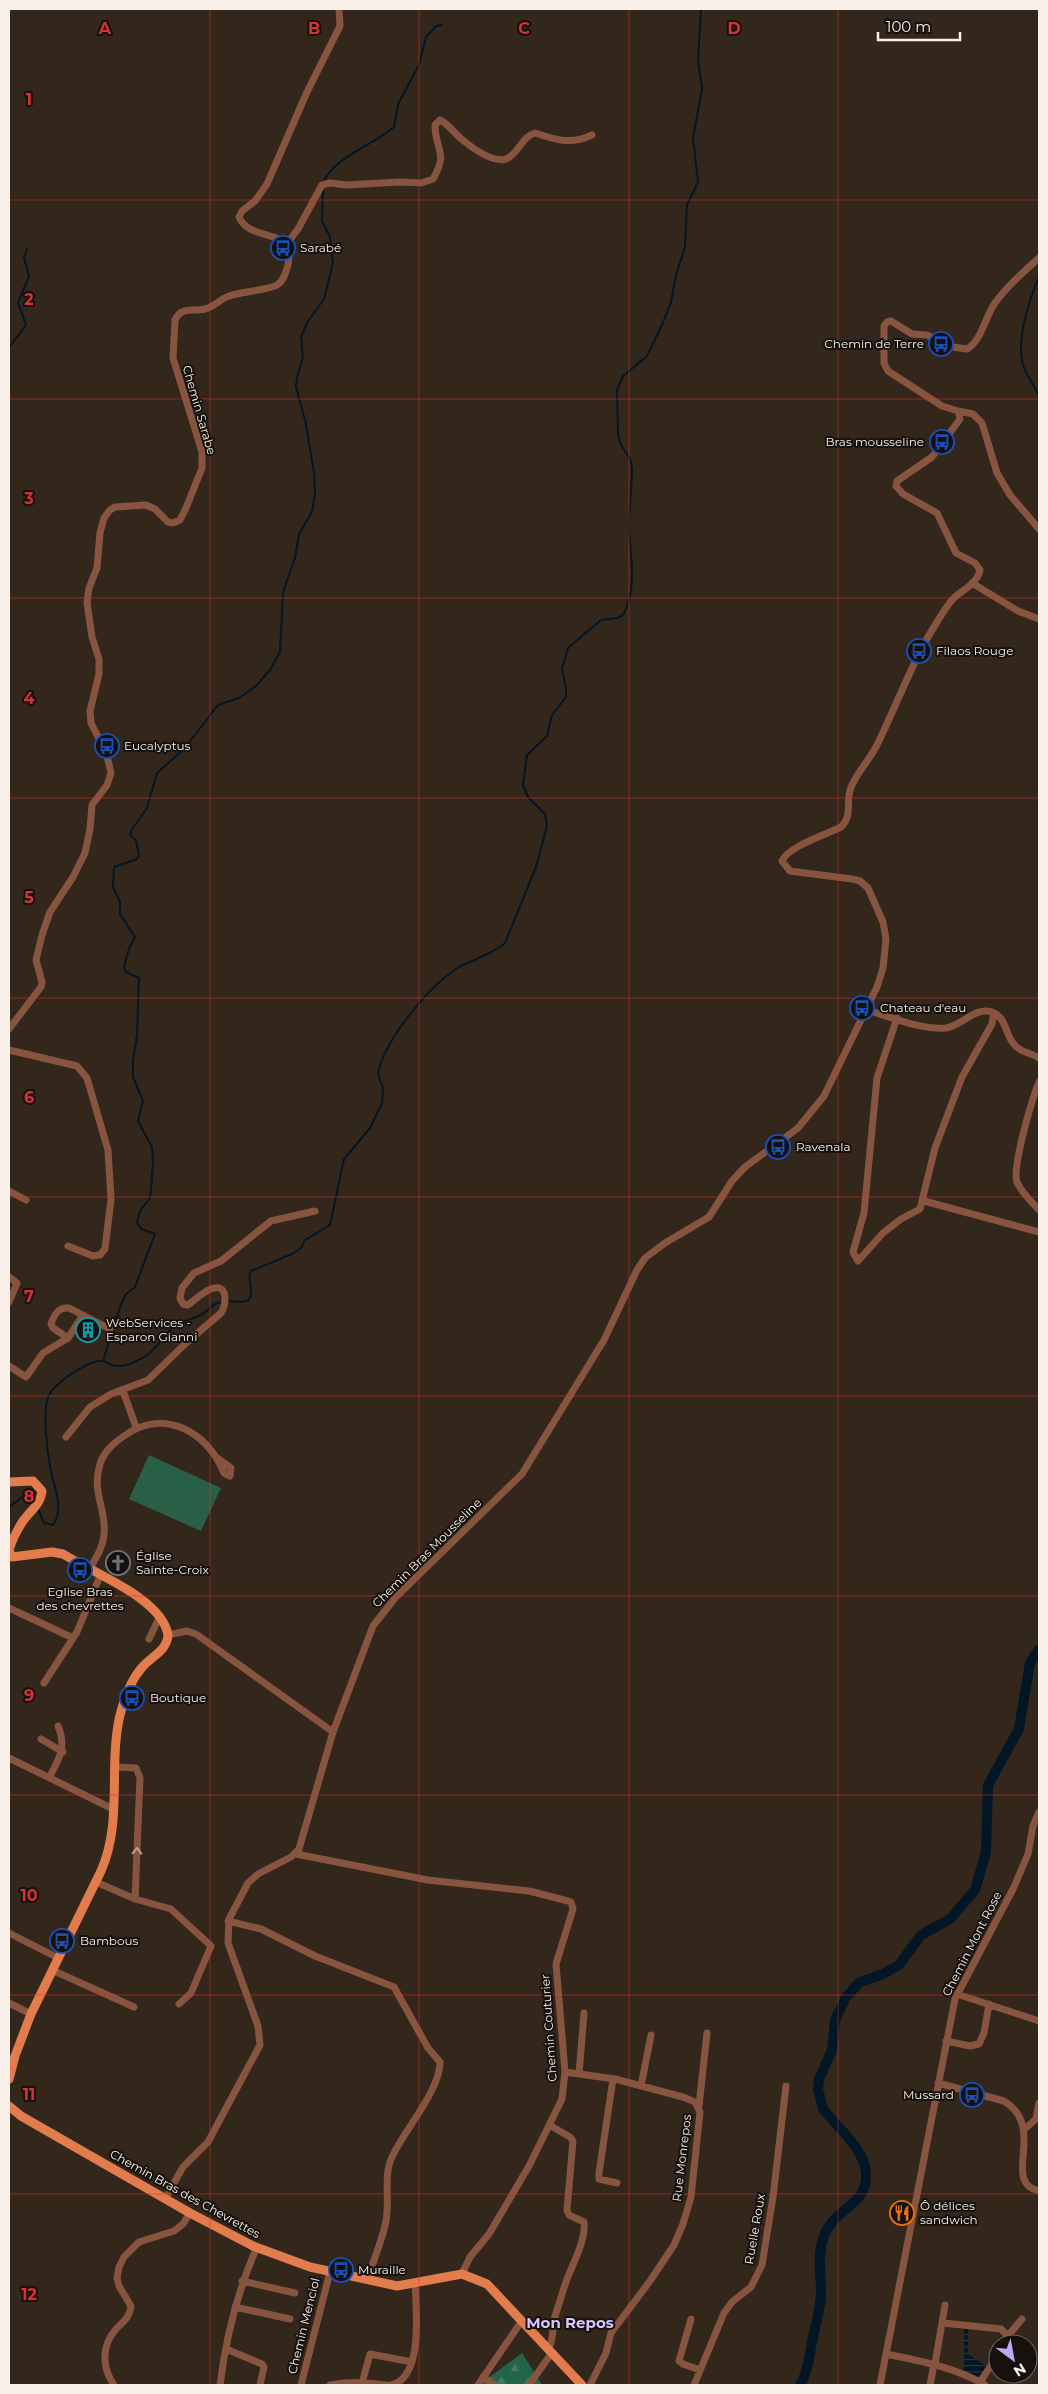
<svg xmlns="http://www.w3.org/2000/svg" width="1048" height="2394" viewBox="0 0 1048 2394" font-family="Montserrat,sans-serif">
<defs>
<pattern id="forest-firs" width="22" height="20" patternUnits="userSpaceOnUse" patternTransform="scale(1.25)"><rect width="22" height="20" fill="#216649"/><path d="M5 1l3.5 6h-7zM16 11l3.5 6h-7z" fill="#427c63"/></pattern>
<pattern id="water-rules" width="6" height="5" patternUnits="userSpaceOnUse" patternTransform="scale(1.25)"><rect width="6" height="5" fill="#021626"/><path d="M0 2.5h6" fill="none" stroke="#283846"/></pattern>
</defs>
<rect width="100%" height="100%" fill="#33271b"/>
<path fill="url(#forest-firs)" d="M 522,2353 L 542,2385 L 479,2385 Z"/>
<path fill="#285f46" d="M 149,1455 L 221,1488 L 201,1531 L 129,1499 Z"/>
<path fill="url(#water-rules)" d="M 964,2329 L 968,2329 L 968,2354 L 987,2366 L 980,2377 L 964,2371 Z"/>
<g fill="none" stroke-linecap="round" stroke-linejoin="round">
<path stroke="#021626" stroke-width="2" d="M 323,183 C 333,157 374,145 394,127 L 398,104 L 419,65 L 426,37 L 436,26 L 442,25
M 1039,277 C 1029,300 1016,340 1023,365 C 1027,377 1035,386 1039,397
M 9,348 L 26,325 L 18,303 L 29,276 L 24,258 L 27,249
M 9,365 L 9,373
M 227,1301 L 242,1302 L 249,1300 C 255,1290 246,1280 251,1271 L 292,1254 L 301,1248 L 305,1240 L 330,1225 L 344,1159 L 370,1128 L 382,1103 L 383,1088 L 378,1074 C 384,1040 431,983 461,966 C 473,960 496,952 505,943 L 536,867 L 547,826 L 545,814 L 528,797 L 523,785 L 527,755 L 547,736 L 552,715 L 566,697 L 566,688 L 562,669 L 568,648 L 601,620 L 617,618 L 623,615 C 638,588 630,555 629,527 C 629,507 632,488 632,468 L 630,459 L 621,445 L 618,435 L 617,390 L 623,376 L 647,356 L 662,325 L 671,302 L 676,275 L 685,247 L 687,205 L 698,182 L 693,138 L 702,89 L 698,60 L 701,9
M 103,1361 L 120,1307 L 126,1294 L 135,1287 L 155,1234 L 141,1229 L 137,1222 L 140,1211 L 150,1198 L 153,1165 L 152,1147 L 138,1121 L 143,1101 L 133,1077 L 133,1061 L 137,1035 L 139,978 L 126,972 L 124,967 L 129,949 L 135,937 L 120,914 L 120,902 L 113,887 L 114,867 L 137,859 L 139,855 L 136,840 L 130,835 L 131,831 L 147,808 L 157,773 L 184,749 L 218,705 L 239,698 L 256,686 L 270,670 L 280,652 L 283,592 L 295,558 L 299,534 L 312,512 L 315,493 L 314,473 L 306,424 L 296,387 L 297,377 L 303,357 L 301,337 L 308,321 L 324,299 L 333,263 L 330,237 L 322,221 L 323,190
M 9,1507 L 22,1497 L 30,1498 L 35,1503
M 38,1509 L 44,1523 L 53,1525 C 65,1508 53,1485 50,1466 C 47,1450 42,1409 49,1395 C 55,1383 88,1360 102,1361 C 105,1361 108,1364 112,1365 C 124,1369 137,1361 147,1355 C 159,1347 165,1332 176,1325 C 184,1320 193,1319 201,1315 C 210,1310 211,1303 223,1302"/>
<path stroke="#021626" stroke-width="10" d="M 800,2385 C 809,2370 809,2354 813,2337 C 816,2322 821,2309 821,2292 C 821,2273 817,2255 824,2236 C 834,2208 867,2206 866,2175 C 866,2150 838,2128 823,2109 L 818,2089 L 819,2079 L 832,2050 L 835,2020 L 846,1997 L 860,1982 L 883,1974 L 899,1965 L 921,1935 L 950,1919 L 975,1890 L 986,1852 L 988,1785 L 1019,1729 L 1030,1663 L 1039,1649"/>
<path stroke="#87553f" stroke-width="7" d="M 286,245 L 298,229 L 322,185 L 330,183 L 346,185 L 400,182 L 421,183 L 433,179 C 449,151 435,151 435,125 L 440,120 C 450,125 455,135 464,141 C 473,149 494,163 506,159 C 519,154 521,137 535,133 C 556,140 571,145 592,135
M 958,411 L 973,414 L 982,423 L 997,473 L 1010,495 L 1039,529
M 972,583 L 1018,611 L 1039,619
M 867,1010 C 891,1017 920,1030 946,1028 C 961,1026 976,1006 992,1012 C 1006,1017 1005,1033 1013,1043 C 1020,1053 1030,1052 1039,1058
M 897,1018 L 877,1078 L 864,1213 L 853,1252 L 858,1261 L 883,1233 L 901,1219 L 920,1209 L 935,1148 L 962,1077 L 992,1024 L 994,1013
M 9,1029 L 41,987 L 42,982 L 36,960 L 42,935 L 50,912 L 73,877 L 85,853 L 90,829 L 92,805 L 107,785 L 111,773 L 106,752 L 91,723 L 90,711 L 99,674 L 99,659 L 92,637 L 87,603 L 89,588 L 97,568 L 100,533 L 104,518 L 110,510 L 115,507 L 146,505 L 155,509 L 168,522 L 173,523 L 180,520 L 186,508 L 202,468 L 202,452 L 173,358 L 175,320 C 181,306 193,312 205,309 C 214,307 220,299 229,296 C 240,292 268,290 277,285 C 284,281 286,271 288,265 C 289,260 289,254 288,249 C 283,231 248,239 239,217 L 242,211 L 255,201 L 267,184 L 307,92 L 340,26 L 339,9
M 9,1050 L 77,1066 L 87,1078 L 108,1150 L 111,1199 L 105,1249 L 100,1255 L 93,1256 L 68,1246
M 1039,1082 C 1032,1099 1012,1166 1017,1182 C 1021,1192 1032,1202 1039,1210
M 9,1191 L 26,1200
M 924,1201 L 1039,1232
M 9,1277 L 17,1283 L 9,1302
M 68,1338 L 53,1328 L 51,1324 C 54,1315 58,1307 69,1308 L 110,1329
M 9,1366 L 26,1377 L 43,1353 L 68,1338 L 83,1315
M 123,1391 L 136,1427
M 66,1437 L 90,1407 L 111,1394 L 148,1380 L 185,1344 L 221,1313 C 227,1304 228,1282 211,1289 C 203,1292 195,1300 188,1305 L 183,1304 L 180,1298 L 182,1288 L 194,1273 L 221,1261 L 271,1221 L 315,1211
M 89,1570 C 95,1559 103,1548 104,1535 C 107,1509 91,1493 100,1464 C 104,1451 114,1443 124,1436 C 164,1407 208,1432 224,1473 L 230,1476 L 231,1468 L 219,1459
M 9,1608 L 73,1638
M 168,1635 L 187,1631 L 196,1634 L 333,1732
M 149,1639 L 160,1616
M 44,1683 L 77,1632 L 100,1576
M 41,1739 L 63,1752
M 9,1758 L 113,1809
M 116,1767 L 136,1768 L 140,1778 L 135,1899
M 49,1778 C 59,1759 67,1747 58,1726
M 296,1854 L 428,1880 L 529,1891 L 568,1901 L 571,1902 L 573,1909 L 556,1964 L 565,2072 L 562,2099 L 529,2166 L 489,2234 L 470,2257 L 462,2274
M 96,1882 L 135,1899 L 171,1909 L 211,1946 L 191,1993 L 179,2004
M 228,1921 L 261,1929 L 315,1956 L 394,1987 L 428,2048 L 440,2062 C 440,2091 404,2130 392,2157 C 383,2175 390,2201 386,2221 C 382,2241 374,2260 367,2279
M 9,1933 L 58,1958
M 52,1970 L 134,2007
M 957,1994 L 1039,2021
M 9,2003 L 31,2014
M 946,2041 L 970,2046 L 979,2044 L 984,2033 L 989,2004
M 565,2072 L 615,2079 L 683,2097 L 695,2102 L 700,2112 L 691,2197 L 683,2224 L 674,2245 L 650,2281 L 611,2333 L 606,2353 L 590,2385
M 579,2074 L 584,2013
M 613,2079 L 599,2173 L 599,2179 L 617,2183
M 938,2083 L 1004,2101 C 1048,2128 1000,2182 1039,2191
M 641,2086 L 651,2035
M 699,2106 L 707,2033
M 1026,2128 L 1036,2119 L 1039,2103
M 165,2199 L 183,2167 L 208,2142 L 260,2045 L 258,2026 L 228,1943 L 229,1919 L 248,1883 L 258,1874 L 291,1857 L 299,1849 L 333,1732 L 373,1626 L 395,1598 L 522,1474 L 604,1340 L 637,1270 L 645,1258 L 665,1243 L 709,1217 L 732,1181 L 745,1167 L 798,1128 L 824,1096 L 877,987 L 883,968 L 886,939 L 883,922 L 868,888 L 860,881 L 852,879 L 790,871 L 782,861 C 787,847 827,834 841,827 C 854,815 844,800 852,785 C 859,770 871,758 878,743 C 894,710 908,674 925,642 C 933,629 942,612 952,600 C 961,590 977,585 980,570 L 975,563 L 956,553 L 937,513 L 903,494 L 896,486 L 897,481 L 932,457 L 960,419 L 958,411 L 942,406 L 888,371 L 884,363 L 884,326 L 887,322 L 891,321 L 912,334 L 927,335 L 953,347 L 967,349 C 982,340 985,317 995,303 C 1007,286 1024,271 1039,258
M 242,2281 L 295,2293
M 235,2307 L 290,2319
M 691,2319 L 679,2361 L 683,2364 L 700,2370
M 943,2323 L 1001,2329 L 1008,2336 L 1005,2344
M 1007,2337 L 1022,2319
M 226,2349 L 262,2364 L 264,2367 L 260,2385
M 548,2350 C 554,2341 552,2327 555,2316 C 559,2305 562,2293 566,2282 C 572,2264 586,2242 584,2222 L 569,2215 L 567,2210 L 573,2141 L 570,2137 L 551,2126
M 886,2354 C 920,2361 955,2367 985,2385
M 935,2364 L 945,2305
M 483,2377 L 495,2385
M 980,2382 L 998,2355
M 362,2383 L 370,2354 L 412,2362
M 114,2385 C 102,2368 101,2346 116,2329 C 123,2322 130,2317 131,2306 L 119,2286 L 117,2278 L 119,2267 L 124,2257 L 139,2242 L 174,2231 L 183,2224 L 190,2213
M 220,2385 C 226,2337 237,2292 257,2247
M 301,2385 L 330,2272
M 330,2385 C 341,2383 354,2382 365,2383 C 373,2383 383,2386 391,2385 C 424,2378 416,2308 415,2283
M 478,2385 L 521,2322
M 529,2385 L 551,2354
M 694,2385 L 724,2313 L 732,2302 L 751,2287 L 762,2265 L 773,2197 L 786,2086
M 880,2385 L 955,1999 L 1014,1887 L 1028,1854 L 1033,1826 L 1039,1812
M 930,2385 L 934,2364"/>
<path stroke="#e27c4d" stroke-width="9" d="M 9,1482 L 33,1481 L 42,1491 C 41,1504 30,1511 23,1521 C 17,1530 12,1540 9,1550 L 12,1557 L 52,1552 L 63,1554 C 93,1573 162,1598 168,1635 C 167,1652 149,1657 140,1670 C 130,1682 124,1700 120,1715 C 108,1766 123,1822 101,1871 L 31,2014 L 15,2056 L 9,2079
M 9,2106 L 21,2116 L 190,2213 L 253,2246 L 310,2267 L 397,2286 L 462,2274 L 487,2284 L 582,2385"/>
</g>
<defs><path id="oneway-chevron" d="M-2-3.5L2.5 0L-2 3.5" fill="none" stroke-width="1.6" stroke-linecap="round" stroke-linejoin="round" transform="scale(1.25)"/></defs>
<use stroke="#c0a394" href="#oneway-chevron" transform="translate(137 1851) rotate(-88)"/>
<path fill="none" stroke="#d83232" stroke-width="1" stroke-opacity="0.55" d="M 210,9 L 210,2385M 419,9 L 419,2385M 629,9 L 629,2385M 838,9 L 838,2385M 9,200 L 1039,200M 9,399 L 1039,399M 9,598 L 1039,598M 9,798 L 1039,798M 9,998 L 1039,998M 9,1197 L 1039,1197M 9,1396 L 1039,1396M 9,1596 L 1039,1596M 9,1795 L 1039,1795M 9,1995 L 1039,1995M 9,2194 L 1039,2194"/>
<defs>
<symbol id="bus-ring" viewBox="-11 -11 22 22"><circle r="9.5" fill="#16110c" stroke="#1a4fb4" stroke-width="1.5"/><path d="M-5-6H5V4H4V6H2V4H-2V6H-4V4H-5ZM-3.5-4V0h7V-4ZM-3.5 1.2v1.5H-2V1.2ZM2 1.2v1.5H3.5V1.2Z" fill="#1a4fb4"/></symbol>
<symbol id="building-ring" viewBox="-11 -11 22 22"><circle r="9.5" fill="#16110c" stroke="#0f9aa8" stroke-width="1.5"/><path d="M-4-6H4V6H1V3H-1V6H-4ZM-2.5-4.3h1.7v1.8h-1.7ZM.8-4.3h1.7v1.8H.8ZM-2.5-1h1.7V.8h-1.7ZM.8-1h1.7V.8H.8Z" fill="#0f9aa8"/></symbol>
<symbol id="church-ring" viewBox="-11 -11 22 22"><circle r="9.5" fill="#16110c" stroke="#6b7280" stroke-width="1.5"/><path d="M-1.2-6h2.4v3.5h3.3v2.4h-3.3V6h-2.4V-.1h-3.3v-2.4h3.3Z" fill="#6b7280"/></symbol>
<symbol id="restaurant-ring" viewBox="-11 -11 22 22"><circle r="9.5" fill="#16110c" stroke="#e8710a" stroke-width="1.5"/><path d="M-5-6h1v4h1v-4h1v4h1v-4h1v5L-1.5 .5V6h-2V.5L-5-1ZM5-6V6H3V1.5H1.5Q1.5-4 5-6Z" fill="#e8710a"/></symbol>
</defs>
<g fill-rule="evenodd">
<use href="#bus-ring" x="269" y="234" width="28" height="28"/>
<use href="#bus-ring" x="927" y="330" width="28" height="28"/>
<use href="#bus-ring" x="928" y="428" width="28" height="28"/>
<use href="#bus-ring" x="905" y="637" width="28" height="28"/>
<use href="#bus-ring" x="93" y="732" width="28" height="28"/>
<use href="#bus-ring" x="848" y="994" width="28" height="28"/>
<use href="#bus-ring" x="764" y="1133" width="28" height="28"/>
<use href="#building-ring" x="74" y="1316" width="28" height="28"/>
<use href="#church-ring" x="104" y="1549" width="28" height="28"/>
<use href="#bus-ring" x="66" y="1556" width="28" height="28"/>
<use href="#bus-ring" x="118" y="1684" width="28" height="28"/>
<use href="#bus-ring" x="48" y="1927" width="28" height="28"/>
<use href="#bus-ring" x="958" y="2081" width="28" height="28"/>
<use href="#restaurant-ring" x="888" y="2199" width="28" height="28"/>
<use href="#bus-ring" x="327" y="2256" width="28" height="28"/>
</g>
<g text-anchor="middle" stroke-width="4" stroke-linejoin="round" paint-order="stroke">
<g font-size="12" fill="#f9f1e9" stroke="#16110c" text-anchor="start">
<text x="300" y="252">Sarabé</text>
<text x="924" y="348" text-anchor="end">Chemin de Terre</text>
<text x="924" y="446" text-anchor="end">Bras mousseline</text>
<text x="936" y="655">Filaos Rouge</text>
<text x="124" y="750">Eucalyptus</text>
<text x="880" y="1012">Chateau d'eau</text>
<text x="796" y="1151">Ravenala</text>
<text x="106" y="1327">WebServices -<tspan x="106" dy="14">Esparon Gianni</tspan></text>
<text x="136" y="1560">Église<tspan x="136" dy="14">Sainte-Croix</tspan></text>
<text x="80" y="1596" text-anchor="middle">Eglise Bras<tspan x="80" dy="14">des chevrettes</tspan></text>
<text x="150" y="1702">Boutique</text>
<text x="80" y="1945">Bambous</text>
<text x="954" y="2099" text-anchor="end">Mussard</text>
<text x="920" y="2210">Ô délices<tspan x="920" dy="14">sandwich</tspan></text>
<text x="358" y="2274">Muraille</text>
</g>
<g font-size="12" fill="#f9f1e9" stroke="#16110c">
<text transform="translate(199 410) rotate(74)" y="4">Chemin Sarabe</text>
<text transform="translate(427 1553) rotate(-45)" y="4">Chemin Bras Mousseline</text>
<text transform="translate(972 1944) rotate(-63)" y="4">Chemin Mont Rose</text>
<text transform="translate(549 2028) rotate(-94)" y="4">Chemin Couturier</text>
<text transform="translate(682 2158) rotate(-83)" y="4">Rue Monrepos</text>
<text transform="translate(185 2194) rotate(29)" y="4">Chemin Bras des Chevrettes</text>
<text transform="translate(755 2229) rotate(-80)" y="4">Ruelle Roux</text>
<text transform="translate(304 2326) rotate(-76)" y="4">Chemin Menciol</text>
</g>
<g font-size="15" font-weight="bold" fill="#d7c5fe" stroke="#16110c">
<text x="570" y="2328">Mon Repos</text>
</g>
</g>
<g font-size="16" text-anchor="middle" font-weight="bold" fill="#d83232" stroke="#16110c" stroke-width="4" stroke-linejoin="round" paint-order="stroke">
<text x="105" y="34">A</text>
<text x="314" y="34">B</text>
<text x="524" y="34">C</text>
<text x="734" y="34">D</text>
<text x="29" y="105">1</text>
<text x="29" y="305">2</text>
<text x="29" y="504">3</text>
<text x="29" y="704">4</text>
<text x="29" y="903">5</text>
<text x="29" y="1103">6</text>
<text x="29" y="1302">7</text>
<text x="29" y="1502">8</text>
<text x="29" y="1701">9</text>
<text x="29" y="1901">10</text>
<text x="29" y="2100">11</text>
<text x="29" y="2300">12</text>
</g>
<rect width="1048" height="2394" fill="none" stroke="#f9f1e9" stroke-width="20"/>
<g transform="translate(1013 2359) rotate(148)"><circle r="24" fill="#16110c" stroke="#716b64"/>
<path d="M0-4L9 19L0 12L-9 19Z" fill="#c1a8f3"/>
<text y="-8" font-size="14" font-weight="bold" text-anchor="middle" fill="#f9f1e9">N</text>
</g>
<path d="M878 32v8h82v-8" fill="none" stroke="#f9f1e9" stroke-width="2.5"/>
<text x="886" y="32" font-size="15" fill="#f9f1e9" stroke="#16110c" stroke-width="4" paint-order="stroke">100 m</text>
</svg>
